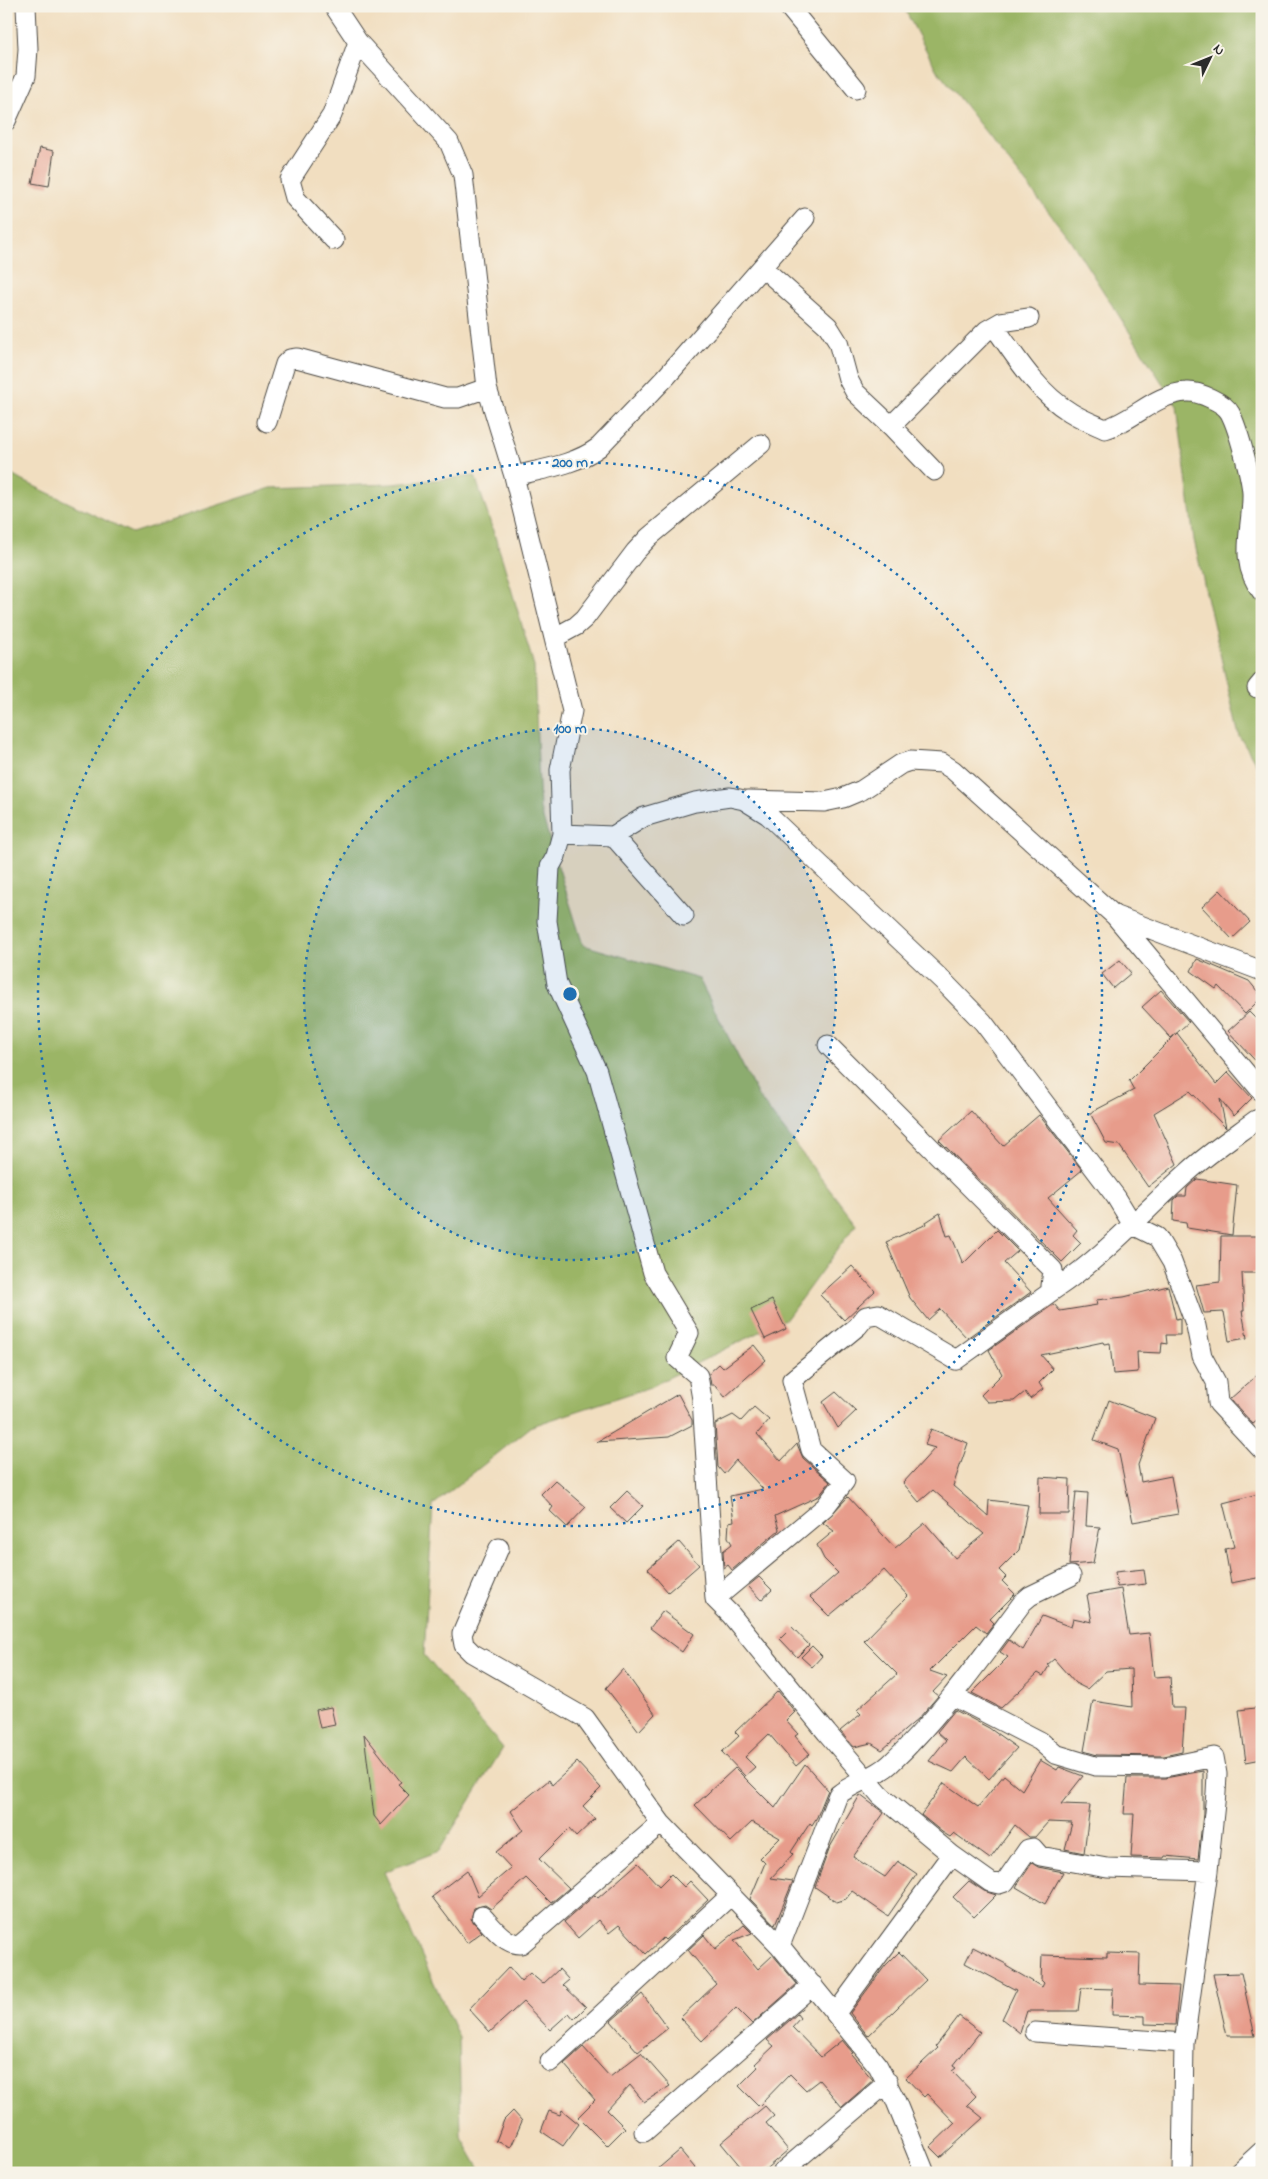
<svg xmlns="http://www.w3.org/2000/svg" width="1268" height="2179" viewBox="0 0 1268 2179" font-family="'Indie Flower',sans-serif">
<rect width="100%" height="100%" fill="#f7f3e8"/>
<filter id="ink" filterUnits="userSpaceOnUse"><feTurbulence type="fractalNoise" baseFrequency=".02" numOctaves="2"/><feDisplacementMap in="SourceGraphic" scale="10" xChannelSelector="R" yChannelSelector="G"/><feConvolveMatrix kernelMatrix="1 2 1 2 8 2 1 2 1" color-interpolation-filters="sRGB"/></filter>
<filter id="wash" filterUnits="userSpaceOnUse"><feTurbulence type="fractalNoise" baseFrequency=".0096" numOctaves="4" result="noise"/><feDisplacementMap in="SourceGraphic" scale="20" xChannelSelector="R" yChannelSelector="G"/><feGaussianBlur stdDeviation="1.12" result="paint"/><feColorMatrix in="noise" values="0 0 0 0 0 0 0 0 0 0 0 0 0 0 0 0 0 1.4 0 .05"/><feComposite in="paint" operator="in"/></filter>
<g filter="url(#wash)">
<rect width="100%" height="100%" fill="#f1dec0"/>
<path fill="#9bb566" stroke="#637048" d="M 903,6 L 1262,6 L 1262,773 L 1239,736 L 1194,540 L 1177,406 L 1069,238 L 936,69 Z
M 6,468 L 15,477 L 132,533 L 271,488 L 392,484 L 475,476 L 502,558 L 534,666 L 540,809 L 583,945 L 699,979 L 758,1096 L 856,1224 L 787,1318 L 650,1387 L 532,1426 L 433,1505 L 424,1655 L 503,1748 L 439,1851 L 384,1872 L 459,2038 L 461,2136 L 482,2173 L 6,2173 Z"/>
<g id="blocks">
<path fill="#e79c8b" d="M 40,148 L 54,151 L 49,186 L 32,183 Z
M 1220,890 L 1250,922 L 1232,939 L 1202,907 Z
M 1197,959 L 1249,981 L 1262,997 L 1245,1014 L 1218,986 L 1216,989 L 1191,971 Z
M 1120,960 L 1131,973 L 1113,988 L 1102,974 Z
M 1161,990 L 1189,1022 L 1171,1038 L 1142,1007 Z
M 1249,1012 L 1262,1025 L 1262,1068 L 1228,1031 Z
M 1177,1033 L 1216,1084 L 1228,1072 L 1252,1098 L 1234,1116 L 1220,1099 L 1226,1128 L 1190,1091 L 1154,1113 L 1177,1164 L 1148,1187 L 1119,1145 L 1106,1143 L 1090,1113 L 1134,1090 L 1129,1081 Z
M 971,1111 L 1003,1146 L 1039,1115 L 1082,1170 L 1048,1198 L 1077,1230 L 1073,1235 L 1081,1243 L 1062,1262 L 939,1140 Z
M 1197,1179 L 1237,1185 L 1232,1235 L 1187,1228 L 1186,1223 L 1173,1221 L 1174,1200 L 1178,1196 L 1186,1196 L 1187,1188 Z
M 940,1213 L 947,1236 L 951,1235 L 963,1264 L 997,1230 L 1018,1251 L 1004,1263 L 1031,1292 L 967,1338 L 940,1309 L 928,1320 L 910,1298 L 886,1242 L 927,1224 L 926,1222 Z
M 1221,1236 L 1262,1236 L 1262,1273 L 1242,1273 L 1244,1311 L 1242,1311 L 1247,1338 L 1229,1341 L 1224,1312 L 1204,1313 L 1196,1285 L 1220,1282 Z
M 852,1266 L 875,1291 L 844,1320 L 820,1295 Z
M 1168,1286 L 1176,1319 L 1180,1318 L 1180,1335 L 1166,1335 L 1167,1344 L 1162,1343 L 1161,1353 L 1137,1352 L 1138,1372 L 1113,1374 L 1110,1343 L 1104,1344 L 1103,1342 L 1041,1355 L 1053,1369 L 1039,1383 L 1043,1389 L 1030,1399 L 1025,1392 L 1014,1401 L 987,1402 L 981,1395 L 1002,1374 L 989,1350 L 1054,1304 L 1060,1311 L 1097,1305 L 1096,1300 L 1124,1297 Z
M 772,1300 L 786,1329 L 765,1339 L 751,1310 Z
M 754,1345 L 766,1360 L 725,1397 L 715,1385 L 711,1385 L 709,1373 L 719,1364 L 723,1368 Z
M 1262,1371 L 1262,1417 L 1253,1424 L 1230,1399 Z
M 836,1392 L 856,1411 L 838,1428 L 823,1402 Z
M 678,1394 L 692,1420 L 692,1425 L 669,1437 L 597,1442 Z
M 1109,1400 L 1155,1418 L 1138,1465 L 1141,1482 L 1171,1476 L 1178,1514 L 1133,1522 L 1118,1449 L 1094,1440 Z
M 754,1407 L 769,1420 L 757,1434 L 781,1461 L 797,1444 L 803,1458 L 830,1482 L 819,1496 L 775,1516 L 779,1530 L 732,1570 L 728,1565 L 724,1568 L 723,1551 L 732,1544 L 728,1537 L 729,1522 L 734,1521 L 730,1496 L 763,1489 L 736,1460 L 724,1474 L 718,1467 L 715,1424 L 733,1415 L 741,1421 Z
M 931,1429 L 968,1443 L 953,1486 L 988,1516 L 989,1500 L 1028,1505 L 1019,1550 L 999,1570 L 1006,1577 L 1002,1581 L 1015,1594 L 990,1619 L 994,1623 L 986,1633 L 976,1625 L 930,1671 L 947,1677 L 933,1692 L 938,1696 L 919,1718 L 882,1750 L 871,1743 L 854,1747 L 840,1731 L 861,1714 L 857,1710 L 897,1674 L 864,1641 L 908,1596 L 884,1570 L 829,1616 L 810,1597 L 838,1573 L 824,1559 L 817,1545 L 834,1531 L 823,1523 L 848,1497 L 895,1548 L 925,1523 L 955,1558 L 984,1534 L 933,1490 L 919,1502 L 903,1483 L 935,1448 L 925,1445 Z
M 1040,1477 L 1070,1479 L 1069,1514 L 1039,1514 Z
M 555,1480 L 586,1507 L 567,1527 L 550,1511 L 553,1507 L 541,1494 Z
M 627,1491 L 643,1506 L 626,1523 L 610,1508 Z
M 1076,1492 L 1088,1493 L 1086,1526 L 1100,1527 L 1093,1563 L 1069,1565 Z
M 1258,1494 L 1262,1509 L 1262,1577 L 1231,1583 L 1225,1549 L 1234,1547 L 1223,1503 Z
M 679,1542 L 699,1565 L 668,1592 L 648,1569 Z
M 1144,1569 L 1146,1584 L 1117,1587 L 1115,1572 Z
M 759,1577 L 772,1590 L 761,1600 L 748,1586 Z
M 1121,1589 L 1129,1635 L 1149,1633 L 1154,1677 L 1170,1676 L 1172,1708 L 1185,1708 L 1182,1752 L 1164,1756 L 1097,1755 L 1084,1751 L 1093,1701 L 1132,1707 L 1131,1669 L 1106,1671 L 1087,1689 L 1075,1683 L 1054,1659 L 1047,1665 L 1049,1666 L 1043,1676 L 1038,1673 L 1001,1708 L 972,1693 L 1008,1657 L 1000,1652 L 1009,1640 L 1023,1650 L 1042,1616 L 1071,1627 L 1073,1618 L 1092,1622 L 1087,1595 Z
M 663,1611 L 694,1634 L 682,1652 L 650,1628 Z
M 792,1627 L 809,1645 L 797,1657 L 780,1639 Z
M 812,1646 L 822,1656 L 812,1667 L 801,1657 Z
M 623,1669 L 655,1714 L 639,1731 L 606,1688 Z
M 778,1691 L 795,1712 L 786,1721 L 798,1734 L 795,1736 L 810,1754 L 796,1766 L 769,1734 L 745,1757 L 755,1767 L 745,1776 L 722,1752 L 739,1736 L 735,1732 Z
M 331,1707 L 335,1725 L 320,1728 L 316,1710 Z
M 1262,1707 L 1262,1759 L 1246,1762 L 1239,1710 Z
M 955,1710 L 989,1728 L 1017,1748 L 989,1779 L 966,1757 L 953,1772 L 929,1761 L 946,1740 L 937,1732 Z
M 364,1734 L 401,1782 L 398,1784 L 409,1795 L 381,1825 L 374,1816 Z
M 1040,1760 L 1057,1770 L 1059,1767 L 1083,1776 L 1061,1804 L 1090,1805 L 1084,1853 L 1065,1849 L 1072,1823 L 1048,1822 L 1035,1837 L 1029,1837 L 1015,1825 L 990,1859 L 954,1833 L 950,1837 L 942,1832 L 921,1815 L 944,1783 L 978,1807 L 1004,1775 L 1022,1790 Z
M 577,1762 L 601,1788 L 583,1806 L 595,1819 L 576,1837 L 569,1829 L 539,1859 L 569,1888 L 551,1903 L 526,1878 L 491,1909 L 485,1905 L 474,1908 L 471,1919 L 482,1932 L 467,1943 L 432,1897 L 467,1870 L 478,1896 L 511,1868 L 496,1852 L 523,1830 L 511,1811 L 549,1780 L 552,1785 Z
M 805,1764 L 828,1790 L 817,1817 L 812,1825 L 810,1823 L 791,1852 L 793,1854 L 771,1878 L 793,1881 L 775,1925 L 750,1899 L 765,1863 L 760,1858 L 780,1838 L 752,1822 L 731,1842 L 695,1805 L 735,1768 L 775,1808 Z
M 1203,1771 L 1203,1814 L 1198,1859 L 1165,1856 L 1164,1858 L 1131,1857 L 1134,1814 L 1124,1814 L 1127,1778 L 1165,1778 Z
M 860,1795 L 884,1813 L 853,1857 L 885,1877 L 898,1861 L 917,1874 L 888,1916 L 852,1891 L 846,1899 L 837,1902 L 815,1887 L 829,1849 Z
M 638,1863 L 659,1886 L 671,1874 L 684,1887 L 690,1881 L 708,1900 L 665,1940 L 663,1938 L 646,1954 L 619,1925 L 609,1933 L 598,1920 L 578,1938 L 564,1922 L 595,1895 L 598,1898 Z
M 1032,1863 L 1038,1867 L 1063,1872 L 1045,1904 L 1016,1887 Z
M 969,1881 L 984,1891 L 996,1895 L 974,1917 L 953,1897 Z
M 744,1925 L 752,1933 L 734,1940 L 758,1969 L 773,1955 L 797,1984 L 752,2024 L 736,2008 L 702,2041 L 680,2018 L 716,1984 L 688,1950 L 704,1935 L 715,1949 Z
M 973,1947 L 1006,1964 L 1006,1966 L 1042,1987 L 1044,1983 L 1041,1980 L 1042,1955 L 1107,1957 L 1107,1953 L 1140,1954 L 1139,1985 L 1179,1986 L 1175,2025 L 1145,2024 L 1145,2016 L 1112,2015 L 1113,1989 L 1081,1988 L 1078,2011 L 1027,2011 L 1020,2033 L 1002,2019 L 1016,1990 L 965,1963 Z
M 899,1952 L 926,1980 L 868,2036 L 850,2013 L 885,1966 Z
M 509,1967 L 521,1981 L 530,1973 L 543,1984 L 559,1969 L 569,1980 L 563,1985 L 586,2007 L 574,2019 L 569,2013 L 550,2030 L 523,2002 L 490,2032 L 469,2009 Z
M 1241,1973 L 1255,2036 L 1227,2036 L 1213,1974 Z
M 642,1994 L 668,2028 L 638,2052 L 611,2021 Z
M 797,2014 L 800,2018 L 792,2027 L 821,2057 L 842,2040 L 853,2053 L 851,2054 L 873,2080 L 842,2107 L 819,2080 L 806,2090 L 790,2074 L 759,2106 L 739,2086 L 758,2067 L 755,2064 L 774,2046 L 767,2040 Z
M 959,2016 L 980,2032 L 953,2066 L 956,2068 L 952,2071 L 976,2096 L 967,2105 L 983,2118 L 940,2157 L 930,2147 L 955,2123 L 927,2094 L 924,2097 L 906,2078 L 938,2048 L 936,2046 Z
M 583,2047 L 610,2077 L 641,2053 L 670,2086 L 644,2102 L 630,2085 L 607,2110 L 625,2128 L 607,2146 L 578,2117 L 595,2100 L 564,2064 Z
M 765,2106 L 774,2116 L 766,2123 L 788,2150 L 761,2173 L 746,2173 L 721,2143 Z
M 562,2110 L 579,2124 L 563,2146 L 541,2131 L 549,2111 L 560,2115 Z
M 513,2111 L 522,2121 L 511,2147 L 496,2141 L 504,2120 Z
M 680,2150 L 699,2173 L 653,2173 Z"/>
</g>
</g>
<g filter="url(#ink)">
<use href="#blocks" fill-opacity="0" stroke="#494641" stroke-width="1"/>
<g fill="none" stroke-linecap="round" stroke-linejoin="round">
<defs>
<path id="minor" d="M 334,6 L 358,42 L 449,142 L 463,175 L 487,388 L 514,476 L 572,711 L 560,770 L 562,834 L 556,856 L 550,867 L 547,921 L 557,984 L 597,1071 L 653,1273 L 689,1333 L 677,1358 L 698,1376 L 702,1399 L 715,1599 L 731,1615 L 827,1733 L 881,1796 L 952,1855 L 990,1882 L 999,1884 L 1005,1882 L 1028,1849 L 1033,1848 L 1040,1856 L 1107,1868 L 1208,1871
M 788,6 L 856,89
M 6,121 L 26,76 L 28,49 L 26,6
M 334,240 L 295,198 L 290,180 L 332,115 L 358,42
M 763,268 L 828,326 L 838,342 L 848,379 L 855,392 L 891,426 L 987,330 L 1001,322 L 1029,318
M 994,326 C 1015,356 1038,393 1070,412 C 1081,419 1094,424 1105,429 C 1134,421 1154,394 1187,392 C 1198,391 1225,403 1230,413 C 1238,428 1251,476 1252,493 C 1253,529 1237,560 1262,592
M 267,422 L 285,364 L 290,359 L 297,358 L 445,398 L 458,398 L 487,388
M 891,426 L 934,471
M 514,476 C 543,469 575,465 599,447 L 666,377 L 805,218
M 554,638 L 576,626 L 585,618 L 635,552 L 649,537 L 761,444
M 1257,688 L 1262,682
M 748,800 L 824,802 L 843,798 L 862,790 L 901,764 L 910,761 L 942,763 L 953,770 L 1115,916 L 1262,1092
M 562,834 L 613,836 L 644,817 L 695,802 L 730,797 L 744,800 L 768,815 L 944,982 L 983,1022 L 1116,1197 L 1133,1225 L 1157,1237 L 1172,1262 L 1196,1326 L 1202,1356 L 1216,1382 L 1218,1403 L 1262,1450
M 613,836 L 684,916
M 1116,916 L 1262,971
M 828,1045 L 1053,1270 L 1051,1286 L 1055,1289 C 1105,1256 1144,1211 1188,1172 C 1209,1153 1233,1137 1256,1120 L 1262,1118
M 499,1548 L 462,1634 L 464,1645 L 472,1653 L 585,1718 L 661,1823 L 780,1946 L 878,2066 L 895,2099 L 925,2173
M 715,1599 L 825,1507 L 845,1481 L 811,1450 L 792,1380 L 858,1326 L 866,1316 L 878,1314 L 956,1360 L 1055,1289
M 953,1696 L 1040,1741 L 1055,1754 L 1095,1766 L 1165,1767 L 1214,1757 L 1217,1774 L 1216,1793 L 1208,1871 L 1184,2043 L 1182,2173
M 482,1916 C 492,1926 505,1945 521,1944 L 661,1823
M 780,1946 L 838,1795 C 854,1782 875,1778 890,1764 C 941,1716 981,1658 1023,1602 L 1030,1596 L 1071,1576
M 836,2013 L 952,1855
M 1035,2032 L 1184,2043
M 550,2062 L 731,1895
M 644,2132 L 813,1985
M 781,2173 L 888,2082
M 1238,2173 L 1262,2151"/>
</defs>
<use href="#minor" stroke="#494641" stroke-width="21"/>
<use href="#minor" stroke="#fff" stroke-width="19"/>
</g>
</g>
<circle cx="570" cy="994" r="266" fill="#1f6fb2" fill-opacity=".12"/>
<g fill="none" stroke="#1f6fb2" stroke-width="2.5" stroke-dasharray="2.5 5">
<circle cx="570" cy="994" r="266"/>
<circle cx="570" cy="994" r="532"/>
</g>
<circle cx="570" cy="994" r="8" fill="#1f6fb2" stroke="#f7f3e8" stroke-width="2.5"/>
<g font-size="15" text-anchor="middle" font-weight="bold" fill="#1f6fb2" stroke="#f7f3e8" stroke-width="4" stroke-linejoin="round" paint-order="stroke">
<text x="570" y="467">200 m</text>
<text x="570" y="733">100 m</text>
</g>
<rect width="1268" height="2179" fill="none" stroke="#f7f3e8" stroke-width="25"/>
<g transform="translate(1210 58) rotate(47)" stroke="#f7f3e8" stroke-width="4" paint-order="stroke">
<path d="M0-4L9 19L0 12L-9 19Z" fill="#2b2b2b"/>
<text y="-8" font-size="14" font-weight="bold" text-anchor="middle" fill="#2b2b2b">N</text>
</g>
</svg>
